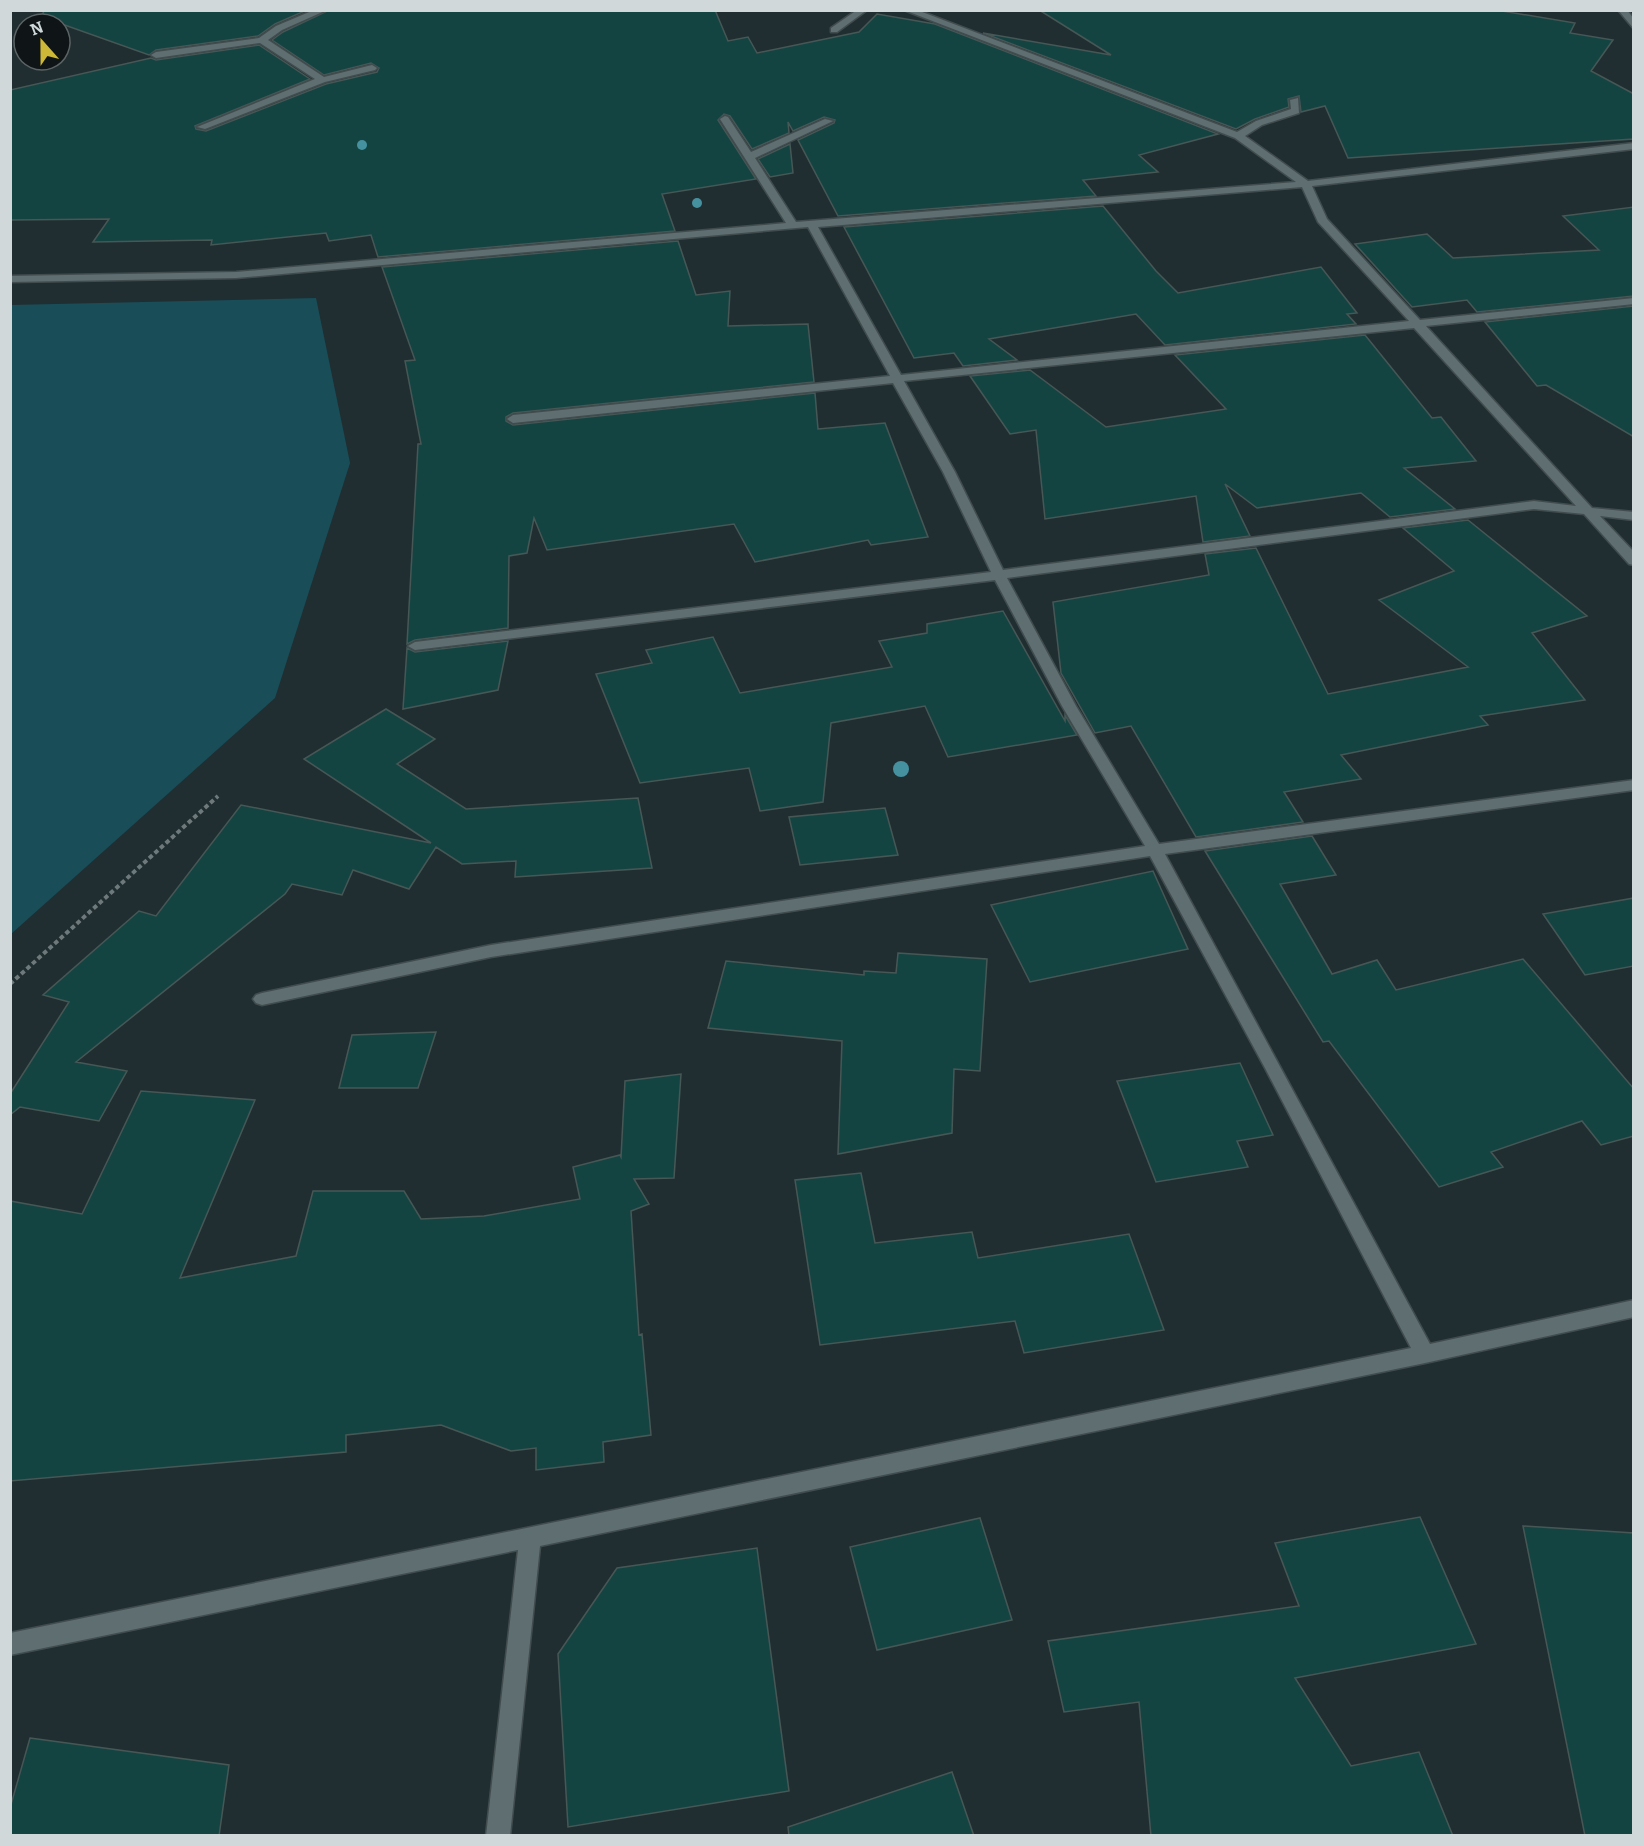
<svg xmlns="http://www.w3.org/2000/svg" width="1644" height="1846" viewBox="0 0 1644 1846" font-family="Bitter,serif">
<rect width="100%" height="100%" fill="#202e31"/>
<path fill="#194e59" d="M 316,298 L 350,463 L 275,698 L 11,934 L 11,305 Z"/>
<path fill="#144442" stroke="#475756" stroke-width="1.5" d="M 44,10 L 307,10 L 275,24 L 258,36 L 156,50 L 149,55 L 42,17 Z
M 329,10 L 715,10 L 728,41 L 748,37 L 757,53 L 859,32 L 877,14 L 935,24 L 1218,134 L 1139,155 L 1158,172 L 1083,180 L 1096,196 L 838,216 L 798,140 L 834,123 L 835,120 L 824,117 L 793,131 L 788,122 L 789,133 L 752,149 L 730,116 L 724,114 L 718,120 L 756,179 L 662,194 L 675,231 L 378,257 L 371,235 L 329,241 L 326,233 L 211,245 L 212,240 L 93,242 L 109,219 L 10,220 L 10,90 L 151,58 L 156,60 L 259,45 L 310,79 L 195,126 L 196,129 L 206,131 L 326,84 L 377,72 L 379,68 L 371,63 L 324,75 L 272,40 L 283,32 Z
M 1039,10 L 1496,10 L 1575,23 L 1570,33 L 1613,40 L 1591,71 L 1634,94 L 1634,139 L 1348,158 L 1325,106 L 1301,112 L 1299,96 L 1288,99 L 1289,107 L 1255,119 L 1236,129 L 983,33 L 1111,55 Z
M 790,144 L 793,173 L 770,177 L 758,159 Z
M 1103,206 L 1156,271 L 1178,293 L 1321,267 L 1357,313 L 1347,314 L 1356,324 L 1165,345 L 1136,314 L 989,339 L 1017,360 L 963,366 L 954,353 L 914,358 L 844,227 Z
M 1634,207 L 1634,296 L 1477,312 L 1467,300 L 1412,307 L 1355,244 L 1427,234 L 1453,258 L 1599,250 L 1563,216 Z
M 678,241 L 696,295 L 730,291 L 728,326 L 808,324 L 814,382 L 513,413 L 506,417 L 506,421 L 513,425 L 815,393 L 818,429 L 885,423 L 928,537 L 871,545 L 868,540 L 755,562 L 734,524 L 547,550 L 534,518 L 527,553 L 509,556 L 508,628 L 415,640 L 407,644 L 418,444 L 421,444 L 405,361 L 415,360 L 382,267 Z
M 1634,306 L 1634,437 L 1546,385 L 1537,386 L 1485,322 Z
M 1365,335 L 1432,418 L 1441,417 L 1476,461 L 1404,468 L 1455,509 L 1390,517 L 1361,493 L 1257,508 L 1225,484 L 1250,536 L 1203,542 L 1196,496 L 1045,519 L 1036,430 L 1010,434 L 970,376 L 1030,370 L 1106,427 L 1226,409 L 1175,355 Z
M 1468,520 L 1587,616 L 1532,633 L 1585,700 L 1480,716 L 1488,725 L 1341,755 L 1361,779 L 1284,792 L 1303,822 L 1196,837 L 1131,726 L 1095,733 L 1061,673 L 1053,602 L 1209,575 L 1205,554 L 1256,548 L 1328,694 L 1468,667 L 1379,600 L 1454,571 L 1403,528 Z
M 1003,611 L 1065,721 L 1065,715 L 1077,735 L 948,757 L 925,706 L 831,723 L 823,802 L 760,811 L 749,768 L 640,783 L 596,674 L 652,663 L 646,650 L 713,637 L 740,693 L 892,667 L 879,641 L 927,633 L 927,624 Z
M 508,641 L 498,690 L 403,709 L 407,648 L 415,652 Z
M 386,709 L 435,739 L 397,764 L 466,809 L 638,798 L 652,868 L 515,877 L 516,861 L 462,864 L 436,847 L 409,889 L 353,870 L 342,895 L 292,884 L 285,894 L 76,1062 L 127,1071 L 99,1121 L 20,1107 L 10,1115 L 10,1094 L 69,1002 L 43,995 L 139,911 L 156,916 L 241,805 L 431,843 L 304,759 Z
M 885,808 L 898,855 L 800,865 L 789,817 Z
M 1312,836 L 1336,875 L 1280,884 L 1332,974 L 1377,960 L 1396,990 L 1523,959 L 1634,1089 L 1634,1136 L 1601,1145 L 1582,1121 L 1491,1152 L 1503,1167 L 1439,1187 L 1329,1041 L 1323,1042 L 1205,851 Z
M 1153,871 L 1188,949 L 1030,982 L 991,905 Z
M 1634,898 L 1634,966 L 1585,975 L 1543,914 Z
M 898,953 L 987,959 L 980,1071 L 954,1069 L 952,1133 L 838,1154 L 842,1041 L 708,1028 L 726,961 L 864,975 L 864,971 L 896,973 Z
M 436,1032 L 418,1088 L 339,1088 L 352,1035 Z
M 1240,1063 L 1273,1135 L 1237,1141 L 1248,1167 L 1156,1182 L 1117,1081 Z
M 681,1074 L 674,1178 L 634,1179 L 649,1204 L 631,1211 L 639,1335 L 642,1334 L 651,1435 L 603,1442 L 604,1462 L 536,1470 L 536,1448 L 511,1451 L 441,1425 L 346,1435 L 346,1452 L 10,1481 L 10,1201 L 82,1214 L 141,1091 L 255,1100 L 180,1278 L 296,1256 L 313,1191 L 404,1191 L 421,1219 L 484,1216 L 580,1199 L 573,1167 L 620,1155 L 621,1157 L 625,1081 Z
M 861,1173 L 875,1243 L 972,1232 L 978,1258 L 1129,1234 L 1164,1330 L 1024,1353 L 1015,1321 L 820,1345 L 795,1180 Z
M 1420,1517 L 1476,1644 L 1295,1678 L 1351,1766 L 1419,1752 L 1453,1836 L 1151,1836 L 1139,1702 L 1064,1712 L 1048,1641 L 1299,1606 L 1275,1543 Z
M 980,1518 L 1012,1620 L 877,1650 L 850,1547 Z
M 1523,1526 L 1634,1533 L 1634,1836 L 1585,1836 Z
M 757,1548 L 789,1791 L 568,1827 L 558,1654 L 617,1568 Z
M 30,1738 L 229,1765 L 219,1836 L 10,1836 L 10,1808 Z
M 952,1772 L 974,1836 L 789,1836 L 788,1827 Z"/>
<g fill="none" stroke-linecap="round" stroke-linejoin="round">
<defs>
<path id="minor" d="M 314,10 L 327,10 L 282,30 L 268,40 L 324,77 L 372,65 L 377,68 L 375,70 L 325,82 L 205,129 L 197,127 L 315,79 L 260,43 L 156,58 L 151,55 L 156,52 L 259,38 L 276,26 Z
M 857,10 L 867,10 L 837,32 L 831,32 L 831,28 Z
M 904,10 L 917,10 L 1237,132 L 1256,121 L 1291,109 L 1290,100 L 1298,98 L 1299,113 L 1262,125 L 1245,136 L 1308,181 L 1634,143 L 1634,149 L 1312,186 L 1327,219 L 1420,320 L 1634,298 L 1634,304 L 1426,326 L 1592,508 L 1634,512 L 1634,520 L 1600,516 L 1634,552 L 1634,565 L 1629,564 L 1584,514 L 1534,509 L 1007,578 L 1076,706 L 1159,844 L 1634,780 L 1634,790 L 1165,854 L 1430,1344 L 1634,1300 L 1634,1317 L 1425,1363 L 540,1546 L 510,1836 L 486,1836 L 518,1550 L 10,1655 L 10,1633 L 1411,1348 L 1265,1068 L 1150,856 L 491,957 L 262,1005 L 256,1003 L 253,999 L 256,995 L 262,993 L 491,945 L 1145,846 L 1062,706 L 995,580 L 415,650 L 408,646 L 415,642 L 991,572 L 943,472 L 893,383 L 513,423 L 507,419 L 513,415 L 890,376 L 808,227 L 236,278 L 10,282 L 10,276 L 236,272 L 786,223 L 720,119 L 725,116 L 728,117 L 751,152 L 825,119 L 833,121 L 755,158 L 796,222 L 1296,182 L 1235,138 ZM 1302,187 L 1318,222 L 1409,321 L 901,375 L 818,227 ZM 1414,328 L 1576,506 L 1534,501 L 1003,570 L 955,472 L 904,381 Z
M 1618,10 L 1627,10 L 1634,19 L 1634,29 Z"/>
</defs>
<use href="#minor" stroke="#414c4f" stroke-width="3"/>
<path stroke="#6e797c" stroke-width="4" stroke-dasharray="4.5 3" stroke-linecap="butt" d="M 10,984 L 218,796"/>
<use href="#minor" fill="#5e6e71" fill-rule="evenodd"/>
</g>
<g fill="#4691a0">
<circle cx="362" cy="145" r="5"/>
<circle cx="697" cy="203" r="5"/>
<circle cx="901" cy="769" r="8"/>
</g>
<rect width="1644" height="1846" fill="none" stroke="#d0d8da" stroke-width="24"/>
<g transform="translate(42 42) rotate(339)"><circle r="28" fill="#0f1517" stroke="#5c6365" stroke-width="1.5"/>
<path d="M0-4.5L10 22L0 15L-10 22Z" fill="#ceb837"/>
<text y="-9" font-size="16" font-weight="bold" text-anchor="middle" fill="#d0d8da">N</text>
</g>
</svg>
